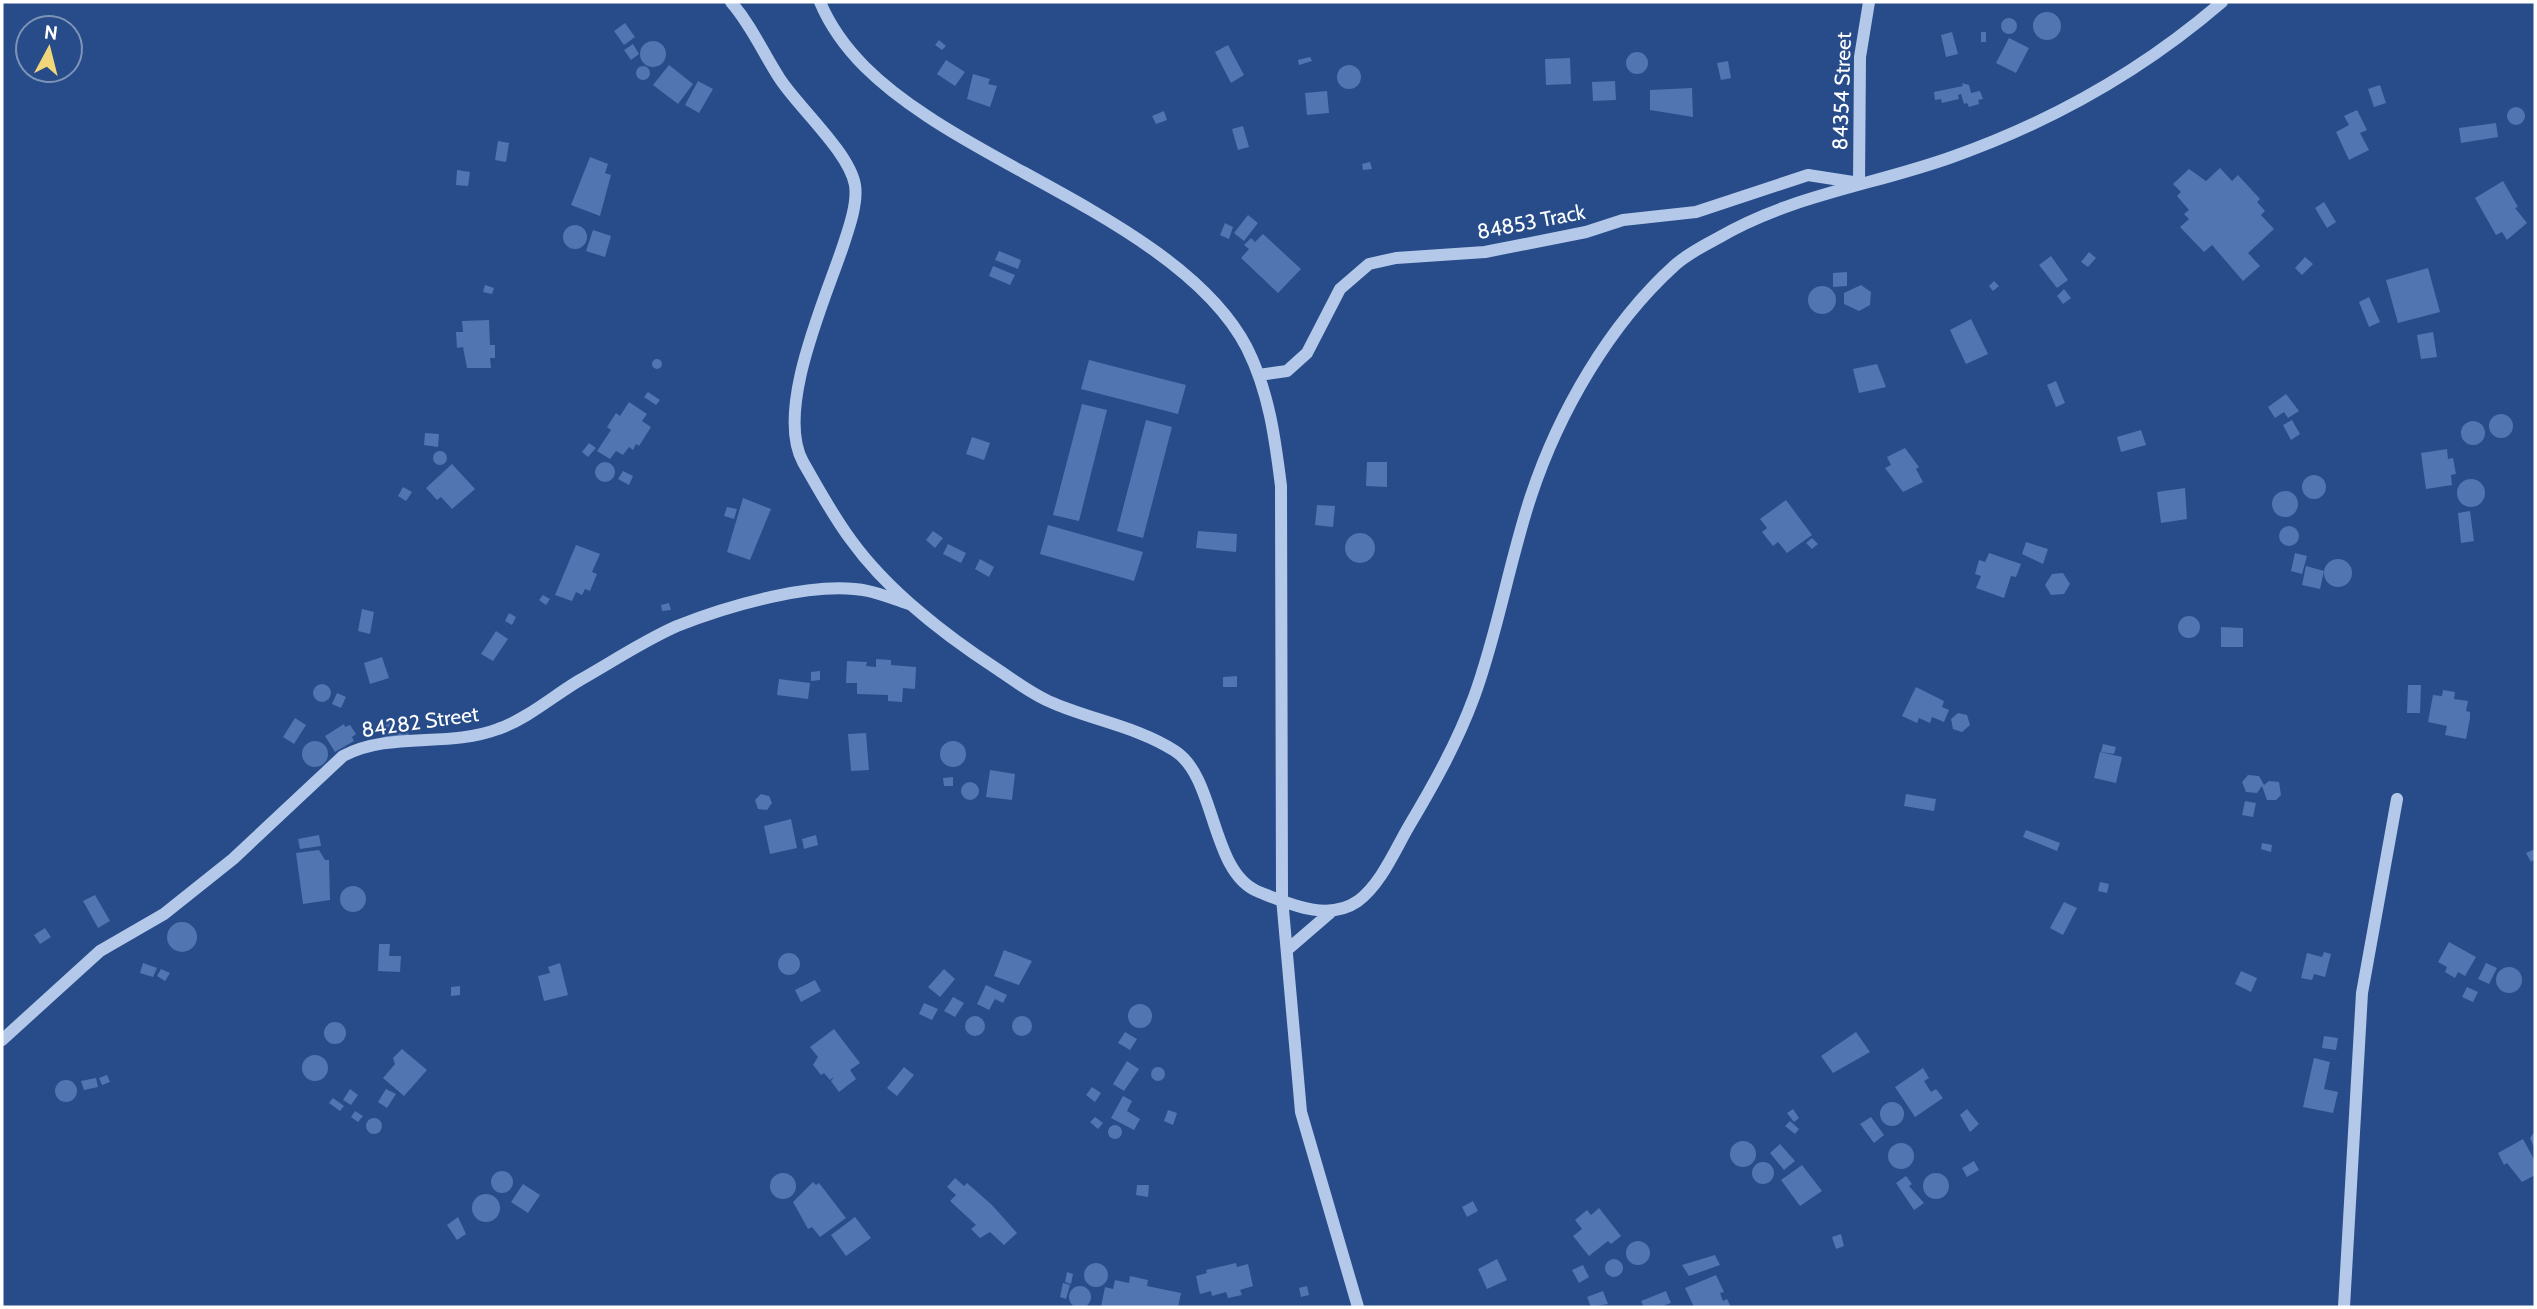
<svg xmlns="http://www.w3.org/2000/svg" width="2537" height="1309" viewBox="0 0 2537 1309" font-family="Cabin,sans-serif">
<rect width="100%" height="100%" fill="#274c89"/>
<path fill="#5075b0" d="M2033 26a14 14 0 1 1 28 0a14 14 0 1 1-28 0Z
M2001 26a8 8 0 1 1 16 0a8 8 0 1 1-16 0Z
M 625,23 L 635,37 L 624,45 L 614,31 Z
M 1952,32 L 1958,54 L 1946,57 L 1941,35 Z
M 1981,32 L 1986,32 L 1986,42 L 1981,42 Z
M 2009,38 L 2029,48 L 2016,73 L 1996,63 Z
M 939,40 L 946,46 L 942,50 L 935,45 Z
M640 54a13 13 0 1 1 26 0a13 13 0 1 1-26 0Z
M 633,44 L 639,54 L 631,60 L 624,50 Z
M 1228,45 L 1244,75 L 1231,83 L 1215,52 Z
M1626 63a11 11 0 1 1 22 0a11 11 0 1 1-22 0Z
M 1310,57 L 1312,61 L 1299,65 L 1298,60 Z
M 1570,58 L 1571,84 L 1546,85 L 1545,59 Z
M 946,60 L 965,72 L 955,86 L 937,74 Z
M 1728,61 L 1731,78 L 1721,80 L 1717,63 Z
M 669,65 L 693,84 L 678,104 L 653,85 Z
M1337 77a12 12 0 1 1 24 0a12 12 0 1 1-24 0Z
M636 73a7 7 0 1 1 14 0a7 7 0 1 1-14 0Z
M 973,74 L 990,79 L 988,84 L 997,86 L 990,107 L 967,99 Z
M 698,81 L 713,89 L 699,113 L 685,105 Z
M 1615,81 L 1616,100 L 1593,101 L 1592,82 Z
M 1962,83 L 1969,85 L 1971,93 L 1980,91 L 1983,99 L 1978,100 L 1979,104 L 1969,107 L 1967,103 L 1964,104 L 1961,94 L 1958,95 L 1959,99 L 1942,103 L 1941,99 L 1935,100 L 1934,92 L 1963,86 Z
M 2380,85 L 2386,103 L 2374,107 L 2368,89 Z
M 1692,88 L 1693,117 L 1650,110 L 1650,90 Z
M 1327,91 L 1329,113 L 1307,115 L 1305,93 Z
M2507 116a9 9 0 1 1 18 0a9 9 0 1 1-18 0Z
M 2357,110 L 2367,130 L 2360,133 L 2369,150 L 2349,160 L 2336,132 L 2349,125 L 2344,116 Z
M 1164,111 L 1167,120 L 1156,124 L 1152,116 Z
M 2496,123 L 2498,137 L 2461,143 L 2459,128 Z
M 1243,126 L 1249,147 L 1238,150 L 1232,129 Z
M 498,141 L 509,143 L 506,162 L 495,160 Z
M 590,157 L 608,164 L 605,173 L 611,175 L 600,216 L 571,205 Z
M 1370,162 L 1372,169 L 1363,170 L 1362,164 Z
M 2220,168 L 2232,181 L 2238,175 L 2260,199 L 2257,202 L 2265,211 L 2261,215 L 2274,229 L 2248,253 L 2260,266 L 2243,281 L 2212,245 L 2204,252 L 2180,227 L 2189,219 L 2184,214 L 2189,210 L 2177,196 L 2181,192 L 2173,184 L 2189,169 L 2206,181 Z
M 457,170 L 470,172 L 468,186 L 456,185 Z
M 2503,181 L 2518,207 L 2515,208 L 2527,223 L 2507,240 L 2502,232 L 2496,235 L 2475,198 Z
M 2324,202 L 2336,222 L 2327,228 L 2315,208 Z
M 1248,215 L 1258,223 L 1244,241 L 1234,233 Z
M 1225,223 L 1233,227 L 1229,239 L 1220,235 Z
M563 237a12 12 0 1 1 24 0a12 12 0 1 1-24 0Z
M 593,230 L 611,236 L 605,257 L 586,251 Z
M 1263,234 L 1301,269 L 1278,293 L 1241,258 L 1249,249 L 1244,245 L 1251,238 L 1255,242 Z
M 999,251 L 1021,260 L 1018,269 L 995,260 Z
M 2089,252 L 2096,258 L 2088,267 L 2081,262 Z
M 2051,256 L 2068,280 L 2057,288 L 2039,265 Z
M 2305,257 L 2313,264 L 2302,275 L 2295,268 Z
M 993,266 L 1015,275 L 1010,285 L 989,276 Z
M 2428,268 L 2440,312 L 2398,323 L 2386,280 Z
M 1847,272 L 1847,286 L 1833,287 L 1833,273 Z
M 1994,281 L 1999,286 L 1993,291 L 1989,286 Z
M 485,285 L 494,288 L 492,294 L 483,292 Z
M 1861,285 L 1871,292 L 1870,305 L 1859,311 L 1844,304 L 1844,293 Z
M1808 300a14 14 0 1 1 28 0a14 14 0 1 1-28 0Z
M 2064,289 L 2071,298 L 2063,304 L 2057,296 Z
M 2369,297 L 2380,322 L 2369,327 L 2359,302 Z
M 1971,319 L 1988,354 L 1966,364 L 1950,330 Z
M 489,320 L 490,345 L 495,345 L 495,358 L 490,358 L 491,368 L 467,368 L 463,347 L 457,348 L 456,332 L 463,332 L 462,321 Z
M 2433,332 L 2437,357 L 2421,359 L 2417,335 Z
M652 364a5 5 0 1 1 10 0a5 5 0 1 1-10 0Z
M 1089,360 L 1186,385 L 1178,414 L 1081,389 Z
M 1877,364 L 1886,387 L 1859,393 L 1853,369 Z
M 2056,381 L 2065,403 L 2056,407 L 2047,385 Z
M 648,392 L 660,400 L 656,405 L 644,397 Z
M 2286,394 L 2299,411 L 2288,418 L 2284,412 L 2275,418 L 2268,407 Z
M 629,402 L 647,414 L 642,421 L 651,427 L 639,446 L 636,444 L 633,450 L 629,447 L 623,455 L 616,451 L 610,459 L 597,451 L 611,430 L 607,427 L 616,413 L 620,416 Z
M 1082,404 L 1107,410 L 1079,521 L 1053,515 Z
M2489 426a12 12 0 1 1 24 0a12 12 0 1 1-24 0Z
M 1146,420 L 1172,427 L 1143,538 L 1117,531 Z
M 2292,420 L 2300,434 L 2291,440 L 2283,425 Z
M2461 433a12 12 0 1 1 24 0a12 12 0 1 1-24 0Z
M 2141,430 L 2146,445 L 2121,452 L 2117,437 Z
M 425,433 L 439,434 L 438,447 L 424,445 Z
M 972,437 L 990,443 L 984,460 L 966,454 Z
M 589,443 L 596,448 L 588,457 L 582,452 Z
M 1905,448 L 1919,467 L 1916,469 L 1923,482 L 1903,492 L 1885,468 L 1891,465 L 1887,457 Z
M 2447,449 L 2448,459 L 2453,458 L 2456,474 L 2451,475 L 2452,485 L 2426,489 L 2421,453 Z
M433 458a7 7 0 1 1 14 0a7 7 0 1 1-14 0Z
M595 472a10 10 0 1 1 20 0a10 10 0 1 1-20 0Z
M 1367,462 L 1387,462 L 1387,487 L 1366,486 Z
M 452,464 L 475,489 L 452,509 L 441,497 L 437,500 L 426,488 Z
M 623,471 L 633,476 L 629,485 L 618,479 Z
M2302 487a12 12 0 1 1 24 0a12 12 0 1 1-24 0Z
M2457 493a14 14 0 1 1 28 0a14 14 0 1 1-28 0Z
M 403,487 L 412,492 L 406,501 L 398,496 Z
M 2185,488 L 2187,519 L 2161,523 L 2157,492 Z
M2272 504a13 13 0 1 1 26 0a13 13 0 1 1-26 0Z
M 743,498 L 771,509 L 750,560 L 727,552 Z
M 1786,500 L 1812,535 L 1787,553 L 1778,542 L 1773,546 L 1762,532 L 1767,528 L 1760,519 Z
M 1317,505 L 1335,506 L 1333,527 L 1315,525 Z
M 727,507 L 737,509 L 734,519 L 724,516 Z
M 2470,511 L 2474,541 L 2461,543 L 2458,513 Z
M 1048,525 L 1143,552 L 1134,581 L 1040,554 Z
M2279 536a10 10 0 1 1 20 0a10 10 0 1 1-20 0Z
M 933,531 L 943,538 L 935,548 L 926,540 Z
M 1198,531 L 1237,534 L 1236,552 L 1196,548 Z
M1345 548a15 15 0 1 1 30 0a15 15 0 1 1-30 0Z
M 1812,538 L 1818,544 L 1812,549 L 1806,543 Z
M 2026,542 L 2048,549 L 2043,564 L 2022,554 Z
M 948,544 L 966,553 L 961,563 L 943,554 Z
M 576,545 L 600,554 L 592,572 L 597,574 L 590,591 L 585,589 L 582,595 L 576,592 L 572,601 L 555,595 Z
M 1989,553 L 2021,564 L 2016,577 L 2011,576 L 2004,598 L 1976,588 L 1981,576 L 1975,574 L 1979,560 L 1985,562 Z
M 2295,553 L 2307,556 L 2302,574 L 2291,571 Z
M 980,559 L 994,567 L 989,577 L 975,569 Z
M2324 573a14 14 0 1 1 28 0a14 14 0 1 1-28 0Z
M 2306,566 L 2324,571 L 2320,589 L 2302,585 Z
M 2063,573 L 2070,584 L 2064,594 L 2051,595 L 2045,585 L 2052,574 Z
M 543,595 L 550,599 L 546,605 L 539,600 Z
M 669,603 L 671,610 L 662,611 L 661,605 Z
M 362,609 L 374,612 L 370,634 L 358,631 Z
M 509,613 L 516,617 L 512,625 L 505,621 Z
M2178 627a11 11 0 1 1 22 0a11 11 0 1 1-22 0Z
M 2221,627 L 2243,628 L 2243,647 L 2221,647 Z
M 496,631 L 508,639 L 493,661 L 481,654 Z
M 382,657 L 389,678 L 370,684 L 364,663 Z
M 876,659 L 891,660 L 891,665 L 916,667 L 915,689 L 903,688 L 902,702 L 888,701 L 888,695 L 857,694 L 857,683 L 846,683 L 847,661 L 867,662 L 866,666 L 876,667 Z
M 820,671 L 820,680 L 811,681 L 811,672 Z
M 1237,676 L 1237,687 L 1223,687 L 1223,677 Z
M 779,679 L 810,683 L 808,699 L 777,695 Z
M313 693a9 9 0 1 1 18 0a9 9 0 1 1-18 0Z
M 2408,685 L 2421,685 L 2420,713 L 2407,713 Z
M 1916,687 L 1944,701 L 1942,707 L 1949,710 L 1944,722 L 1932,717 L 1930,723 L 1919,718 L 1917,723 L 1902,716 Z
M 2443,690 L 2455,692 L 2454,699 L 2468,701 L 2466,711 L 2470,712 L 2470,718 L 2466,739 L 2445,735 L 2447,726 L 2428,722 L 2433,695 L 2442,696 Z
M 337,693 L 346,697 L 341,708 L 332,704 Z
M 1958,713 L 1967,715 L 1970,725 L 1962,732 L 1953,729 L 1951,719 Z
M 295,718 L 306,725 L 294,744 L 283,737 Z
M 391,718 L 392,725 L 408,724 L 409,741 L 383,737 L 382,719 Z
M 344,724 L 345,727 L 350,725 L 356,734 L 352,737 L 354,741 L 335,752 L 325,736 Z
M 866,733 L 869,770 L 851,771 L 848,734 Z
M302 754a13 13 0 1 1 26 0a13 13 0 1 1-26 0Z
M940 754a13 13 0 1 1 26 0a13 13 0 1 1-26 0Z
M 2103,744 L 2116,747 L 2114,754 L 2101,752 Z
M 2100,752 L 2122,757 L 2116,783 L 2094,778 Z
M 990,770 L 1015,774 L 1012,800 L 986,797 Z
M 2248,775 L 2259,776 L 2264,785 L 2269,781 L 2279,782 L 2281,795 L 2276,800 L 2267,800 L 2262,786 L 2257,793 L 2246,792 L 2242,782 Z
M 953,777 L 953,786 L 944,786 L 943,778 Z
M961 791a9 9 0 1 1 18 0a9 9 0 1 1-18 0Z
M 761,794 L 769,796 L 772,803 L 767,810 L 758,809 L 755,800 Z
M 1906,794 L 1936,799 L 1934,811 L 1904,806 Z
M 2245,801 L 2256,803 L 2253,817 L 2242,815 Z
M 791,819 L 797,848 L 770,854 L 764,826 Z
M 2026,830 L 2060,843 L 2057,851 L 2023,837 Z
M 319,835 L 321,846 L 300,849 L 298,839 Z
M 816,835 L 818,845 L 804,849 L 802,839 Z
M 2262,843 L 2272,845 L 2271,852 L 2261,849 Z
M 2535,849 L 2535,859 L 2531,862 L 2526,853 Z
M 319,850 L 325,860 L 329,860 L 330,900 L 303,904 L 296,853 Z
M 2100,882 L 2109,884 L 2107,893 L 2098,891 Z
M340 899a13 13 0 1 1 26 0a13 13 0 1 1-26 0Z
M 95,895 L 110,921 L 98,928 L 83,901 Z
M 2064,902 L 2077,908 L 2063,935 L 2050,928 Z
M167 937a15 15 0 1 1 30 0a15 15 0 1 1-30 0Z
M 45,928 L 51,937 L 40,944 L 34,935 Z
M 2449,942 L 2476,957 L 2465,976 L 2458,972 L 2455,978 L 2445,972 L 2447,967 L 2438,962 Z
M 379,944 L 390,944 L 389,956 L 401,956 L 400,972 L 378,971 Z
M 1004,950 L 1032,961 L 1019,985 L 994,976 Z
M 2324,952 L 2331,954 L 2325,977 L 2314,974 L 2312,980 L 2301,978 L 2307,953 L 2322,957 Z
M778 964a11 11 0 1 1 22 0a11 11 0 1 1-22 0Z
M 143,963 L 157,968 L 153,977 L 140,973 Z
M 560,963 L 568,995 L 544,1001 L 538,976 L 550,973 L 548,967 Z
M 2486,963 L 2497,968 L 2489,984 L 2478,979 Z
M2496 980a13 13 0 1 1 26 0a13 13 0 1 1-26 0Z
M 161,969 L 170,973 L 165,981 L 157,976 Z
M 944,969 L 955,979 L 940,997 L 928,987 Z
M 2241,971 L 2257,978 L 2251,992 L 2235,984 Z
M 815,980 L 821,991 L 801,1002 L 795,990 Z
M 986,985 L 1007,995 L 1003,1003 L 995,999 L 989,1010 L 977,1004 Z
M 460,986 L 460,995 L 451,996 L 451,987 Z
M 2467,987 L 2478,992 L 2473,1002 L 2462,997 Z
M 953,997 L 964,1003 L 955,1017 L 944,1011 Z
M 924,1003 L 938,1009 L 932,1020 L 919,1014 Z
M1128 1016a12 12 0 1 1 24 0a12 12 0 1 1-24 0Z
M965 1026a10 10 0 1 1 20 0a10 10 0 1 1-20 0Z
M1012 1026a10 10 0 1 1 20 0a10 10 0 1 1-20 0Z
M324 1033a11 11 0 1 1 22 0a11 11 0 1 1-22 0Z
M 834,1029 L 860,1063 L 850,1070 L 856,1079 L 839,1092 L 831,1081 L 834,1077 L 830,1080 L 824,1073 L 821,1075 L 813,1065 L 818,1057 L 810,1047 Z
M 1125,1032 L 1137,1039 L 1130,1050 L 1118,1043 Z
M 1856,1032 L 1870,1052 L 1833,1073 L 1821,1056 Z
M 2324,1036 L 2338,1038 L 2336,1050 L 2322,1048 Z
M 402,1049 L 427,1070 L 404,1096 L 383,1078 L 395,1064 L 393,1058 Z
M302 1068a13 13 0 1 1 26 0a13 13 0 1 1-26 0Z
M 2314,1058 L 2330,1062 L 2324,1089 L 2338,1092 L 2333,1113 L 2303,1107 Z
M 1127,1061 L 1139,1069 L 1124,1091 L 1113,1084 Z
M 904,1067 L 914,1075 L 897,1096 L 887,1088 Z
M1151 1074a7 7 0 1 1 14 0a7 7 0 1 1-14 0Z
M 1923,1068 L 1929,1078 L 1924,1081 L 1931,1092 L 1936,1089 L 1943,1098 L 1915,1117 L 1895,1087 Z
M 107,1075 L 110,1082 L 102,1085 L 99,1078 Z
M 96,1078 L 98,1087 L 84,1090 L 81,1081 Z
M55 1091a11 11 0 1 1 22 0a11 11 0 1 1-22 0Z
M 1092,1087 L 1101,1093 L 1095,1102 L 1086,1095 Z
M 350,1089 L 358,1095 L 351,1105 L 343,1100 Z
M 386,1089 L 396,1094 L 387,1108 L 378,1102 Z
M 1123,1096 L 1132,1101 L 1127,1111 L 1140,1119 L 1134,1130 L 1111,1118 Z
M 333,1098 L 344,1106 L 340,1111 L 329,1103 Z
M1880 1114a12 12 0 1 1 24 0a12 12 0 1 1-24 0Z
M 1793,1109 L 1799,1118 L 1794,1122 L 1787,1113 Z
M 1967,1109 L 1979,1124 L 1970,1132 L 1960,1115 Z
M 1168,1110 L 1177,1113 L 1173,1125 L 1164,1121 Z
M 355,1111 L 363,1116 L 358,1122 L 351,1117 Z
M 1095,1117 L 1103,1123 L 1098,1129 L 1090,1122 Z
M 1871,1117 L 1884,1135 L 1874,1143 L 1860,1124 Z
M366 1126a8 8 0 1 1 16 0a8 8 0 1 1-16 0Z
M 1790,1121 L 1799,1129 L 1795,1134 L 1785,1126 Z
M1108 1132a7 7 0 1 1 14 0a7 7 0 1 1-14 0Z
M 2535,1131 L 2535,1150 L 2530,1138 Z
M 2523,1139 L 2535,1161 L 2535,1175 L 2522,1182 L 2507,1163 L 2504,1165 L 2498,1153 Z
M1730 1154a13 13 0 1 1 26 0a13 13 0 1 1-26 0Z
M1888 1156a13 13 0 1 1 26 0a13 13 0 1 1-26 0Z
M 1780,1144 L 1795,1161 L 1784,1170 L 1770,1153 Z
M 1974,1161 L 1979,1170 L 1967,1177 L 1962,1168 Z
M1752 1173a11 11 0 1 1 22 0a11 11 0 1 1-22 0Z
M 1802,1165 L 1822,1191 L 1800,1206 L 1781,1180 Z
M491 1182a11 11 0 1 1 22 0a11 11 0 1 1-22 0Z
M770 1186a13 13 0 1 1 26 0a13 13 0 1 1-26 0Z
M1923 1186a13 13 0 1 1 26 0a13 13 0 1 1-26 0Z
M 1906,1176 L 1912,1184 L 1909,1186 L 1924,1203 L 1914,1210 L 1896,1183 Z
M 955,1178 L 964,1186 L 967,1183 L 992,1205 L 1017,1233 L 1004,1245 L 990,1232 L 980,1238 L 971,1229 L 976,1225 L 950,1201 L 956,1195 L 947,1187 Z
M 813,1182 L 816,1185 L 819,1183 L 846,1218 L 820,1237 L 812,1227 L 808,1229 L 793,1202 Z
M 523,1184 L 540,1195 L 528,1213 L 511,1202 Z
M 1137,1185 L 1149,1185 L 1148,1197 L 1136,1195 Z
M472 1208a14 14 0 1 1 28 0a14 14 0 1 1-28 0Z
M 1473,1201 L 1478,1211 L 1467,1217 L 1462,1207 Z
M 1599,1208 L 1621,1236 L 1611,1244 L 1608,1241 L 1589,1256 L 1573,1236 L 1582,1229 L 1575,1220 L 1587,1210 L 1591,1215 Z
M 458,1217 L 466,1234 L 457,1240 L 447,1225 Z
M 855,1217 L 871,1238 L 846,1256 L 831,1235 Z
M 1841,1234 L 1844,1246 L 1836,1249 L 1832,1237 Z
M1626 1253a12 12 0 1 1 24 0a12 12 0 1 1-24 0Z
M 1715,1255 L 1720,1265 L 1689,1276 L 1682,1265 Z
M1605 1268a9 9 0 1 1 18 0a9 9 0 1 1-18 0Z
M 1497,1259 L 1507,1280 L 1487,1289 L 1478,1269 Z
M 1236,1263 L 1237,1267 L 1248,1264 L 1253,1286 L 1240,1290 L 1242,1295 L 1228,1298 L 1226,1292 L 1212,1296 L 1211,1291 L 1200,1294 L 1196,1276 L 1207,1273 L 1206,1270 Z
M1084 1275a12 12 0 1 1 24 0a12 12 0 1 1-24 0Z
M 1583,1265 L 1589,1277 L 1579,1283 L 1572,1270 Z
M 1067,1272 L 1073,1274 L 1071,1284 L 1065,1282 Z
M 1716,1275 L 1724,1292 L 1720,1293 L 1723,1301 L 1727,1299 L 1731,1307 L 1694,1307 L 1685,1288 Z
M 1130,1276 L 1148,1280 L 1147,1286 L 1181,1293 L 1178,1307 L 1101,1307 L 1105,1287 L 1113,1289 L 1115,1280 L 1129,1283 Z
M 1063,1283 L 1070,1285 L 1066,1299 L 1060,1297 Z
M 1307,1286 L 1309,1295 L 1301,1297 L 1299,1288 Z
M1069 1297a11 11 0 1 1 22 0a11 11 0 1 1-22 0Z
M 1603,1291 L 1608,1304 L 1591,1307 L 1587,1297 Z
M 1666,1291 L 1671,1303 L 1660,1307 L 1644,1307 L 1641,1301 Z"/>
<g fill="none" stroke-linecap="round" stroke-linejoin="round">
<path stroke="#b4c9e9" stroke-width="12" d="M 731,2 C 752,26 763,53 780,79 C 799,108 849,152 855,185 C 858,204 848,231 842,249 C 824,302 775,411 803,462 C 818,488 833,516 851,540 C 887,590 946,636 997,669 C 1015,681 1033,695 1053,703 C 1092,720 1138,727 1175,751 C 1217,778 1210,873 1259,892 C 1290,904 1328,922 1358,901 C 1381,884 1395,850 1409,826 C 1434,784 1457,743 1474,697 C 1498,632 1509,562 1531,496 C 1559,412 1609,325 1674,266 C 1687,254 1703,246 1718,238 C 1791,195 1874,185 1952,157 C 2051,122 2143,70 2222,2
M 820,2 C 841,52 883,87 927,116 C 1023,181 1193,243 1247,348 C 1269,392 1275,438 1281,486 L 1282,898 L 1301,1112 L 1358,1307
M 1859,183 L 1860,57 L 1869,2
M 1259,375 L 1287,371 L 1307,353 L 1340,289 L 1369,264 L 1396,258 L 1485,252 L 1586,232 L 1623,220 L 1696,212 L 1808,175 L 1853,182
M 1287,950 L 1331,912
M 2,1040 L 100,951 L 164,914 L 233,859 L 343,756 C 390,731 448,748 498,729 C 527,719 553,696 580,680 C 612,662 643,641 677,626 C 727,606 815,580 868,591 C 882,594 896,600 909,604
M 2344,1307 L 2362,993 L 2397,799"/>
</g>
<g text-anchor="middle" stroke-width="5" stroke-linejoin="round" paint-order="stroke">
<g font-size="21" fill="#fff" stroke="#274c89">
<text transform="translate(1842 91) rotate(-88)" y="7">84354 Street</text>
<text transform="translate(1531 222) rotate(-11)" y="7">84853 Track</text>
<text transform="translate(420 722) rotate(-8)" y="7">84282 Street</text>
</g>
</g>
<rect width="2537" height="1309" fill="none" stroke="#ffffff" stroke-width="7"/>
<g transform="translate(49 49) rotate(7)"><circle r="33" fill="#274c89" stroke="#7d94b8" stroke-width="2"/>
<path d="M0-5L12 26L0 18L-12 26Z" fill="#f1d67a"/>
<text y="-10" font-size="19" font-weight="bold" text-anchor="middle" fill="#ffffff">N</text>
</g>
</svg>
